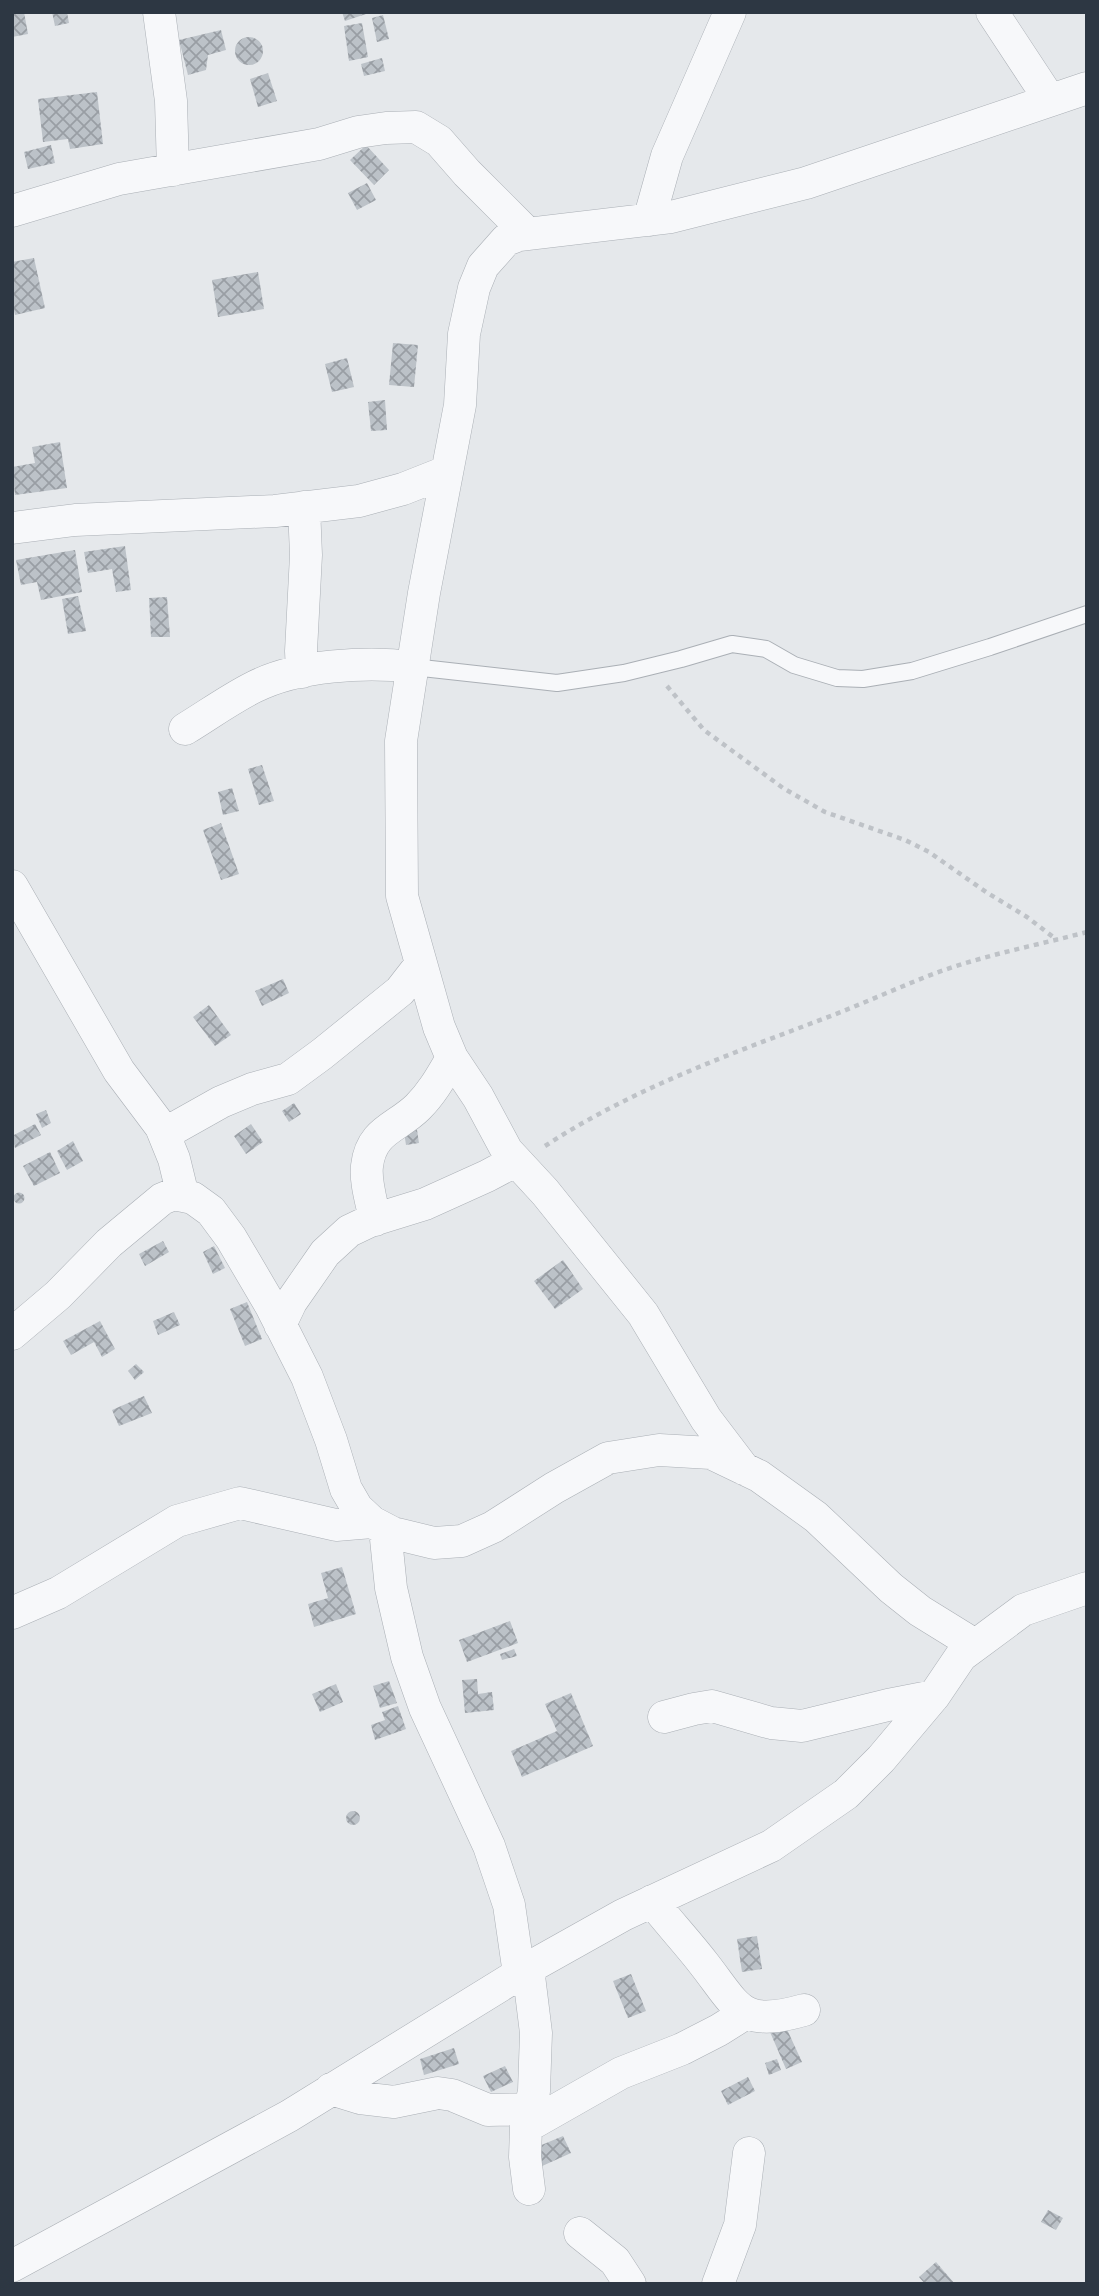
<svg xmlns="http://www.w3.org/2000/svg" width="1099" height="2296" viewBox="0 0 1099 2296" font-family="'DejaVu Sans',sans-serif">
<defs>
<pattern id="building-cross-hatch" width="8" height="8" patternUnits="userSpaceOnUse" patternTransform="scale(1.75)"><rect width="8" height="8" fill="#bcc2c8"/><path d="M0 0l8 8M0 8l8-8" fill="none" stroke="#999ea4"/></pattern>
</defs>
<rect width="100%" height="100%" fill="#e5e8eb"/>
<path fill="url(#building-cross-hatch)" d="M 12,12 L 24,12 L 28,34 L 12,37 Z
M 52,12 L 67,12 L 69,23 L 55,26 Z
M 342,12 L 369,12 L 369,13 L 345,21 Z
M 383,15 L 389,39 L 377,42 L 372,18 Z
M 362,23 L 368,57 L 349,61 L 344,26 Z
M 221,30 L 226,50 L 208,55 L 206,70 L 188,75 L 179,40 Z
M235 51a14 14 0 1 1 28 0a14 14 0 1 1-28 0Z
M 382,58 L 385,71 L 364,76 L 361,64 Z
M 268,73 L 277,101 L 258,107 L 250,79 Z
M 97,92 L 103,144 L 70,149 L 68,139 L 43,142 L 38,99 Z
M 51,145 L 55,163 L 28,169 L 24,152 Z
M 366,145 L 389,170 L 374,185 L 350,160 Z
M 367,183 L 376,200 L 357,210 L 348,193 Z
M 34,258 L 45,308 L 15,315 L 12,301 L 12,262 Z
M 258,272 L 264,309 L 218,317 L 212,280 Z
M 393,343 L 418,345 L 414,387 L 389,385 Z
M 347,358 L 354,387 L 332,392 L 325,364 Z
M 385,400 L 387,430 L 371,431 L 368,402 Z
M 60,442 L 67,488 L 15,495 L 12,467 L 35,463 L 32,447 Z
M 125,546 L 131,590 L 116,592 L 112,569 L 88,573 L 84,552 Z
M 75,550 L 82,592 L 41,600 L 37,582 L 21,585 L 16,560 Z
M 78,596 L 86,631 L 68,634 L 62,599 Z
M 167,597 L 170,637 L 151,637 L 149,598 Z
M 262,765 L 274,801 L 259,805 L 248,769 Z
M 232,788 L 239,811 L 223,815 L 218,792 Z
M 221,823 L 239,874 L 221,880 L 203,830 Z
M 283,979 L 289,993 L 262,1006 L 255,991 Z
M 209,1005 L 231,1035 L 215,1046 L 193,1017 Z
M 294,1103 L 301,1114 L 289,1122 L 282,1111 Z
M 46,1110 L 51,1123 L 42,1128 L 36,1114 Z
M 35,1124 L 41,1135 L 15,1148 L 12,1136 Z
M 251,1124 L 263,1142 L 246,1154 L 234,1136 Z
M 417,1130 L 419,1143 L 406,1145 L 404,1132 Z
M 73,1141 L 83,1161 L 67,1170 L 57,1151 Z
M 50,1152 L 60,1173 L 34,1186 L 23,1166 Z
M13.5 1198a5.5 5.5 0 1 1 11 0a5.5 5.5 0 1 1-11 0Z
M 163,1241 L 169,1252 L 145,1266 L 139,1254 Z
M 214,1246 L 225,1268 L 213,1274 L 203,1252 Z
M 563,1260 L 583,1289 L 555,1309 L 534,1281 Z
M 247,1302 L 262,1339 L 245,1346 L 230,1309 Z
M 174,1312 L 180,1325 L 158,1335 L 153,1321 Z
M 100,1321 L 115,1349 L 102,1357 L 94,1342 L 71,1355 L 63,1341 Z
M 136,1364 L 144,1372 L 135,1380 L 128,1371 Z
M 144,1396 L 152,1413 L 119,1426 L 112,1410 Z
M 342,1567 L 356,1614 L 314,1627 L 308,1604 L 328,1598 L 321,1573 Z
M 510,1621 L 518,1643 L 467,1662 L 459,1640 Z
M 514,1649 L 517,1656 L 502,1660 L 500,1654 Z
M 477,1679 L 478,1694 L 492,1692 L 494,1710 L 465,1713 L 462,1680 Z
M 389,1681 L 397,1703 L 380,1708 L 373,1686 Z
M 336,1684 L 343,1702 L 320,1712 L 312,1694 Z
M 571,1693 L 593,1746 L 522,1777 L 511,1751 L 557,1731 L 545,1704 Z
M 398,1706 L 406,1729 L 375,1740 L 371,1725 L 385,1720 L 382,1712 Z
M346 1818a7 7 0 1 1 14 0a7 7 0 1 1-14 0Z
M 757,1936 L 762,1969 L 742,1972 L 737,1939 Z
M 631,1974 L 646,2011 L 628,2018 L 613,1981 Z
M 785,2025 L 802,2062 L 786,2069 L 770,2032 Z
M 454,2048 L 459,2064 L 424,2075 L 420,2059 Z
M 777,2059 L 781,2070 L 769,2075 L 765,2063 Z
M 505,2066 L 513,2082 L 491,2092 L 483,2076 Z
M 748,2077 L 755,2091 L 728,2105 L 721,2091 Z
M 563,2136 L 571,2153 L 540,2167 L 532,2149 Z
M 1048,2210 L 1063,2218 L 1056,2230 L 1041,2222 Z
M 936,2262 L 955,2284 L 925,2284 L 919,2277 Z"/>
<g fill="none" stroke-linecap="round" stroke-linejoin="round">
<defs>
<path id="lane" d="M 413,667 L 557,683 L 624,673 L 681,659 L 732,644 L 766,649 L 794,665 L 837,678 L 863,679 L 912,671 L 990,647 L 1087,614"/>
<path id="street" d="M 159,12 L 171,101 L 173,170
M 992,12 L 1050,100
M 12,211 L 119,179 L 319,144 L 358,132 L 386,128 L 416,127 L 439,141 L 467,173 L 528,234
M 649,220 L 667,156 L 730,12
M 12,528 L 75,520 L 275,511 L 359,501 L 403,489 L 446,472
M 302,672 L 301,651 L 306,555 L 304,507
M 185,729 C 208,715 230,699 254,687 C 297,665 367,661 413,667
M 12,886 L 119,1071 L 161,1127 L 174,1159 L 183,1196
M 164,1134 L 221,1102 L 252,1089 L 288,1079 L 322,1054 L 400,991 L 421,964
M 375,1220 C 372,1203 365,1182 367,1166 C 371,1130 397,1128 418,1107 C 433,1092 442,1075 452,1058
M 280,1325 L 291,1302 L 325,1253 L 349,1231 L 370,1221 L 425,1204 L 487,1176 L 515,1161
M 12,1334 L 58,1295 L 109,1243 L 162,1199 L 174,1194 L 193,1198 L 211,1211 L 231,1238 L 271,1306 L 307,1377 L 331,1440 L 346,1489 L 357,1508 L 372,1522 L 393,1533 L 434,1543 L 462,1541 L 493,1527 L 554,1488 L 608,1458 L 659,1450 L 711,1453 L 759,1476 L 816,1517 L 891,1588 L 920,1611 L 975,1645
M 744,1469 L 706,1419 L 643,1314 L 545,1192 L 507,1151 L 478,1097 L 452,1058 L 439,1027 L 402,896 L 401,741 L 424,593 L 460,405 L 464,334 L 474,288 L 483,266 L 506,240 L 519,235 L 671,217 L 806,183 L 1087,88
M 385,1529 L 391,1588 L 407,1657 L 425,1708 L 489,1846 L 509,1905 L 519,1974
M 12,1613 L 58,1593 L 177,1521 L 240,1503 L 336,1525 L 372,1522
M 664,1717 L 694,1709 L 712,1706 L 771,1723 L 802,1726 L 888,1705 L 934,1696
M 652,1901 C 669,1923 688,1943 704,1964 C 739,2009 741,2028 804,2010
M 528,1968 L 536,2033 L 534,2091 L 526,2127 L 525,2157 L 529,2189
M 331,2089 L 360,2098 L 394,2102 L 438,2093 L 452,2095 L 488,2110 L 530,2109
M 526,2127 L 621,2073 L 682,2049 L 719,2030 L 746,2013
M 580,2233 L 615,2261 L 630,2284
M 12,2266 L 289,2116 L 532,1966 L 623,1915 L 771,1846 L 846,1794 L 881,1759 L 934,1696 L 961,1656 L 1023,1610 L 1087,1588
M 718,2284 L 740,2225 L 749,2153"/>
</defs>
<use href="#lane" stroke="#aaafb5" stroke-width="18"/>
<use href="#street" stroke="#aaafb5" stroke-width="33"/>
<path stroke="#bec2c7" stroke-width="4.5" stroke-dasharray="5 5" stroke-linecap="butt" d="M 667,686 L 704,730 L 783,788 L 825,812 L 905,840 L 929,852 L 986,892 L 1027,917 L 1057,940
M 545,1146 C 629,1091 722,1057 815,1022 C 853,1008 890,991 928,976 C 979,956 1034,946 1087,932"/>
<use href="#lane" stroke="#f7f8fa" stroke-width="16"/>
<use href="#street" stroke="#f7f8fa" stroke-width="32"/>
</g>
<rect width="1099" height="2296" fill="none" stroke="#2d3743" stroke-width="28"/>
</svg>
